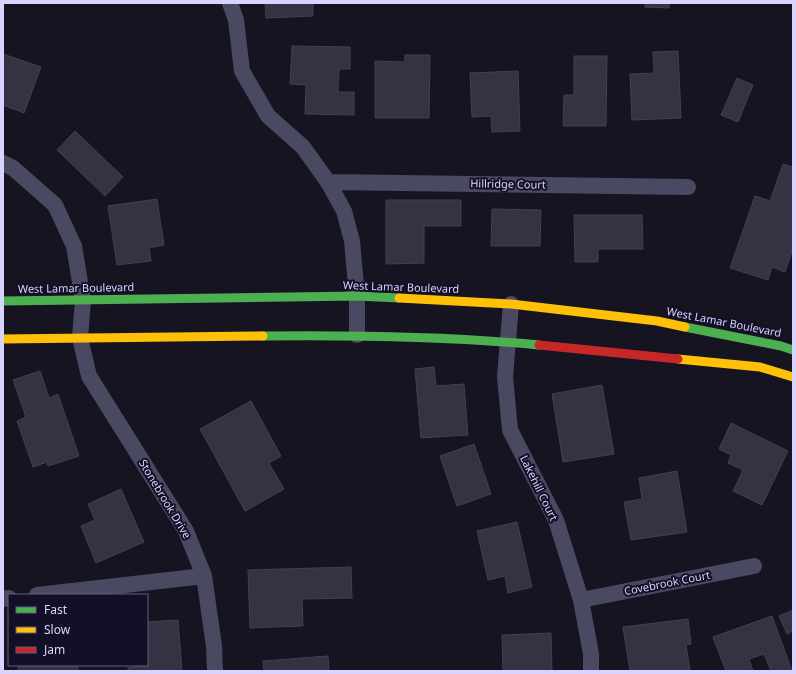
<svg xmlns="http://www.w3.org/2000/svg" width="796" height="674" viewBox="0 0 796 674" font-family="'Noto Sans',sans-serif">
<rect width="100%" height="100%" fill="#161421"/>
<path fill="#343243" stroke="#433f54" d="M 265,3 L 313,3 L 313,16 L 266,18 Z
M 645,3 L 669,3 L 669,8 L 645,7 Z
M 292,46 L 350,47 L 350,69 L 339,69 L 338,92 L 354,92 L 354,115 L 305,114 L 306,85 L 290,84 Z
M 678,51 L 681,118 L 632,120 L 630,74 L 654,73 L 653,52 Z
M 3,54 L 41,67 L 24,113 L 3,105 Z
M 405,55 L 430,55 L 429,118 L 375,118 L 375,61 L 405,62 Z
M 574,56 L 607,56 L 606,126 L 563,126 L 564,95 L 574,95 Z
M 518,71 L 520,131 L 492,132 L 491,116 L 472,117 L 470,73 Z
M 737,78 L 753,85 L 738,122 L 721,115 Z
M 75,131 L 123,177 L 105,196 L 57,150 Z
M 783,164 L 793,167 L 793,248 L 785,272 L 772,267 L 768,280 L 730,268 L 755,196 L 770,201 Z
M 157,199 L 164,245 L 149,248 L 151,261 L 117,265 L 108,206 Z
M 386,200 L 461,200 L 461,226 L 424,226 L 424,263 L 386,264 Z
M 492,209 L 541,210 L 540,246 L 491,246 Z
M 574,215 L 642,215 L 643,249 L 598,249 L 598,262 L 575,262 Z
M 434,367 L 436,386 L 464,384 L 468,435 L 421,438 L 415,369 Z
M 40,371 L 49,398 L 58,394 L 79,456 L 48,466 L 47,462 L 33,467 L 17,421 L 26,417 L 13,380 Z
M 602,385 L 614,454 L 563,462 L 552,394 Z
M 251,401 L 281,456 L 269,463 L 284,489 L 245,511 L 200,429 Z
M 731,423 L 788,451 L 762,505 L 733,491 L 743,470 L 728,463 L 731,455 L 719,449 Z
M 474,444 L 491,494 L 457,506 L 440,456 Z
M 677,471 L 687,532 L 631,540 L 624,502 L 642,499 L 639,478 Z
M 121,489 L 144,542 L 96,563 L 81,526 L 95,520 L 88,504 Z
M 517,522 L 532,587 L 508,593 L 505,576 L 488,580 L 477,531 Z
M 351,567 L 352,598 L 302,599 L 303,626 L 250,628 L 248,570 Z
M 793,610 L 793,631 L 787,634 L 779,616 Z
M 772,616 L 792,671 L 771,671 L 764,654 L 749,659 L 753,671 L 726,671 L 713,637 Z
M 688,619 L 691,644 L 686,645 L 690,671 L 630,671 L 623,627 Z
M 178,620 L 182,671 L 128,671 L 128,668 L 135,667 L 134,665 L 147,665 L 147,622 Z
M 551,633 L 552,671 L 503,671 L 502,635 Z
M 328,656 L 329,671 L 264,671 L 263,661 Z
M 18,665 L 78,665 L 78,671 L 18,671 Z"/>
<g fill="none" stroke-linecap="round" stroke-linejoin="round">
<path stroke="#4a4962" stroke-width="16" d="M 230,3 L 236,20 L 242,71 L 268,116 L 303,147 L 328,182 L 344,211 L 352,241 L 357,296 L 357,335
M 3,163 L 13,168 L 55,205 L 74,246 L 83,300 L 80,338 L 89,376 L 186,531 L 204,576 L 214,646 L 215,671
M 328,182 L 688,187
M 511,304 L 505,377 L 510,430 L 556,520 L 581,600 L 591,654 L 591,671
M 37,595 L 204,576
M 3,599 L 9,598
M 581,600 L 754,566"/>
<path stroke="#4caf50" stroke-width="9" d="M 3,301 L 357,296 L 399,298
M 685,327 L 781,346 L 793,350
M 263,336 C 355,335 447,336 539,345"/>
<path stroke="#ffc107" stroke-width="9" d="M 399,298 L 511,304 L 657,321 L 685,327
M 3,339 L 263,336
M 678,359 L 760,367 L 793,377"/>
<path stroke="#c62828" stroke-width="9" d="M 539,345 L 678,359"/>
</g>
<g text-anchor="middle" stroke-width="4" stroke-linejoin="round" paint-order="stroke">
<g font-size="11" fill="#d9d4ff" stroke="#130f26">
<text transform="translate(508 184) rotate(1)" y="4">Hillridge Court</text>
<text transform="translate(401 287) rotate(2)" y="4">West Lamar Boulevard</text>
<text transform="translate(76 288) rotate(-1)" y="4">West Lamar Boulevard</text>
<text transform="translate(724 322) rotate(11)" y="4">West Lamar Boulevard</text>
<text transform="translate(539 488) rotate(64)" y="4">Lakehill Court</text>
<text transform="translate(165 499) rotate(59)" y="4">Stonebrook Drive</text>
<text transform="translate(667 583) rotate(-11)" y="4">Covebrook Court</text>
</g>
</g>
<rect width="796" height="674" fill="none" stroke="#d9d4ff" stroke-width="8"/>
<rect x="8" y="594" width="140" height="72" fill="#130f26" stroke="#625e7d"/>
<rect x="16" y="607" width="20" height="6" fill="#4caf50" stroke="#625e7d"/>
<text x="44" y="614" font-size="12" fill="#d9d4ff">Fast</text>
<rect x="16" y="627" width="20" height="6" fill="#ffc107" stroke="#625e7d"/>
<text x="44" y="634" font-size="12" fill="#d9d4ff">Slow</text>
<rect x="16" y="647" width="20" height="6" fill="#c62828" stroke="#625e7d"/>
<text x="44" y="654" font-size="12" fill="#d9d4ff">Jam</text>
</svg>
